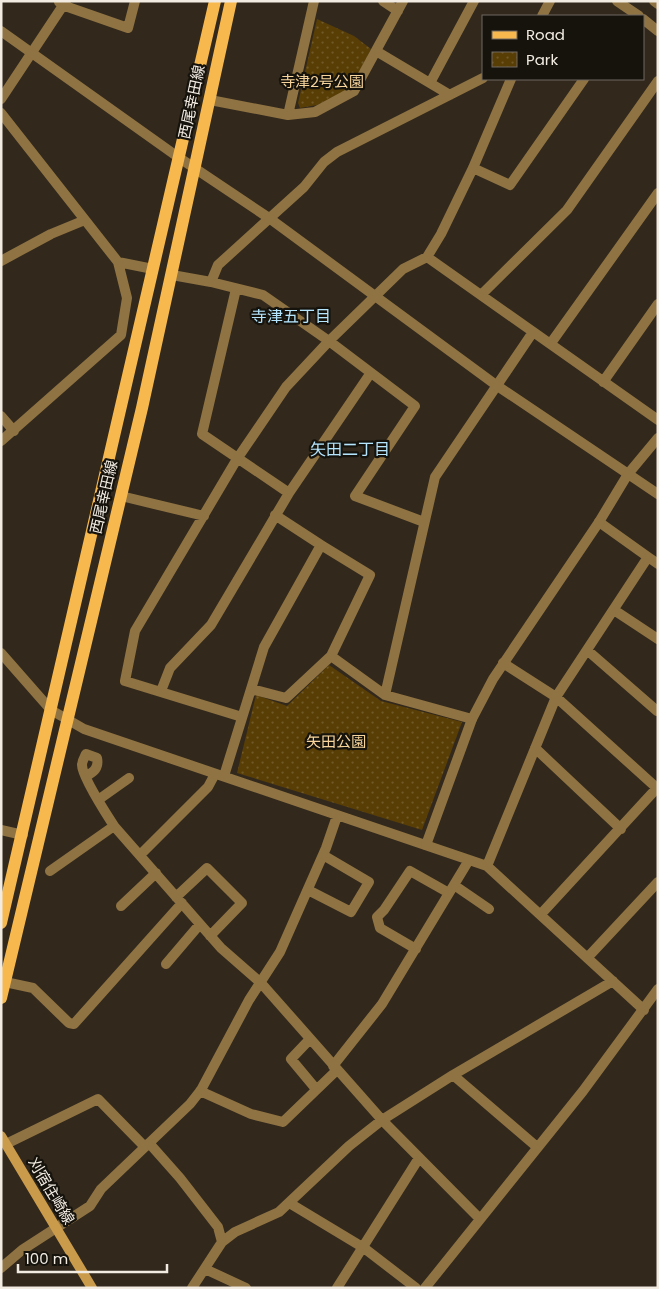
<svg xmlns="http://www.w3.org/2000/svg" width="659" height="1289" viewBox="0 0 659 1289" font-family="Poppins,'Noto Sans JP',sans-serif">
<defs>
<pattern id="park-dots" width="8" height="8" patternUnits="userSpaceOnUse" patternTransform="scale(1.25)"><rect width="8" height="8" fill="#583d05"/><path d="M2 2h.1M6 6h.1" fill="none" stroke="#705929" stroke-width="1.8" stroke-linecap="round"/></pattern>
</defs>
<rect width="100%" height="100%" fill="#32291c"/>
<path fill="url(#park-dots)" d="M 317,19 L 354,36 L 371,49 L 351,88 L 317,105 L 300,108 L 298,103 Z
M 329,665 L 381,701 L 462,722 L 422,830 L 237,773 L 256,695 L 287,706 Z"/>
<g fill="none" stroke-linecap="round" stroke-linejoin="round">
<path stroke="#907343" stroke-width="10" d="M 383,1 L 398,11
M 617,1 L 639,16
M 654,1 L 658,4
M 59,2 L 65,6 L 128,28 L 135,1
M 542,16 L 550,1
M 643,19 L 658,31
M 376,51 L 450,95
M 430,83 L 474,1
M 1,99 L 66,1
M 210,100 L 288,115 L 315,112 L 354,91 L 403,1
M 1,113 L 118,262 L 127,298 L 121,335 L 1,441
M 288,115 L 314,1
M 473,168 L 510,185 L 584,79
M 427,257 L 658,420
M 1,261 L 51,234 L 85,220
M 118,262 L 153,269
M 172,275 L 211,282 L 263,295 L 329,341 L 415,406 L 355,496 L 424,522
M 211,282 L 218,265 L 304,187 L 324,162 L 337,152 L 483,78
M 236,289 L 202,434 L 289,493
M 481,295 L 567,210 L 658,81
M 551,343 L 658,193
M 603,382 L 658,304
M 1,416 L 14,431
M 121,496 L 204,516
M 599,522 L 648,557
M 321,545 L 370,575 L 331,656
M 614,610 L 658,639
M 587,650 L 657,711
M 1,653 L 51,710 L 84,729 L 487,866 L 644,1010
M 503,663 L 556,697 L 658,789
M 251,689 L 286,698 L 331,656 L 385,695 L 472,719
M 161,691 L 170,668 L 211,625 L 289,493 L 370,374
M 385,695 L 435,477 L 533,332
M 242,717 L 125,681 L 135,631 L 237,459 L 286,387 L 329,341 L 403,269 L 427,257 L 441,234 L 473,168 L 511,79
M 535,748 L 621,829
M 86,776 C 94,772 99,768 97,758 L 86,754 C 84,758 82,761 82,765 C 82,777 107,815 114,826 L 221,948 L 261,983 L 382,1120 L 480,1219
M 224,776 L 264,647 L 321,545 L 275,515
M 98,800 L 129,778
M 1,830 L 23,835
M 140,855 L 208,787 L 215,774
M 487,866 L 556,697 L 648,557 L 658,564
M 50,871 L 114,826
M 454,885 L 489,909
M 308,890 L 351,912 L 369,882 L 323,855
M 176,897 L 207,868 L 242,903 L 210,936
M 121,906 L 156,873
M 541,914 L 657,788
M 416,949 L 380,928 L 377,917 L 384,910 L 410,871 L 449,893
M 588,957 L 658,882
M 166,964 L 200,924
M 5,982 L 33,988 L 69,1023 L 74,1024 L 182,903
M 310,1039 L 291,1059 L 316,1089
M 333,1066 L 382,1004 L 469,860
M 453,1075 L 537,1147
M 200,1091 L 251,1114 L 283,1122 L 337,1070
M 149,1143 L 180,1178 L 218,1227 L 222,1242
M 6,1144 L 98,1099 L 144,1146
M 291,1204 L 364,1248 L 416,1288
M 1,1268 L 22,1250 L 90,1206 L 101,1189 L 190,1104 L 201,1090 L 249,1000 L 280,952 L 326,848 L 337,816
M 205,1269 L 246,1288
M 192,1288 L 222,1242 L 235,1232 L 279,1212 L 349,1146 L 382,1120 L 453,1075 L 613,981
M 337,1288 L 419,1158
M 425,1288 L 583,1091 L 658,989"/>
<path stroke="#907343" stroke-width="10" d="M 1,31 L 178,157 L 269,218 L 496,385 L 658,494
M 426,845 L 472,719 L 493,679 L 599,522 L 628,474 L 658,438"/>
<path stroke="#ca9b4a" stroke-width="10" d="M 1,1136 L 92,1288"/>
<path stroke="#f7b94d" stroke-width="12" d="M 1,923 L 215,1
M 1,998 L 142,408 L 231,1"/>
</g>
<g text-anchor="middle" stroke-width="4.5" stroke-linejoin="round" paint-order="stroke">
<g font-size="15" fill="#f7d49c" stroke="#16130d">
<text x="322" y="87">寺津2号公園</text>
<text x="336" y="747">矢田公園</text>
</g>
<g font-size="15" fill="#f1ebe2" stroke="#16130d">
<text transform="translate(192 102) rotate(-78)" y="5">西尾幸田線</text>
<text transform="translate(104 497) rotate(-77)" y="5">西尾幸田線</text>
<text transform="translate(51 1191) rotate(59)" y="5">刈宿住崎線</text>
</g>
<g font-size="16" fill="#b4e5fd" stroke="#16130d">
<text x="291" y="322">寺津五丁目</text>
<text x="350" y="455">矢田二丁目</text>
</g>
</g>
<rect width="659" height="1289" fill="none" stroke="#f1ebe2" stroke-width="5"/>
<rect x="482" y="15" width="162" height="65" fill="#16130d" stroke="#6e6962"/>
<rect x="492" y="31" width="25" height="8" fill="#f7b94d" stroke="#6e6962"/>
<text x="526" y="40" font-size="15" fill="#f1ebe2">Road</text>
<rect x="492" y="52" width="25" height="15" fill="url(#park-dots)" stroke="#6e6962"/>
<text x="526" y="65" font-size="15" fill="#f1ebe2">Park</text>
<path d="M18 1264v8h149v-8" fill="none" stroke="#f1ebe2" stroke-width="2.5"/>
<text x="25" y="1264" font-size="15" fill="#f1ebe2" stroke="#16130d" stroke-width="4" paint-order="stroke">100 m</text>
</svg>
